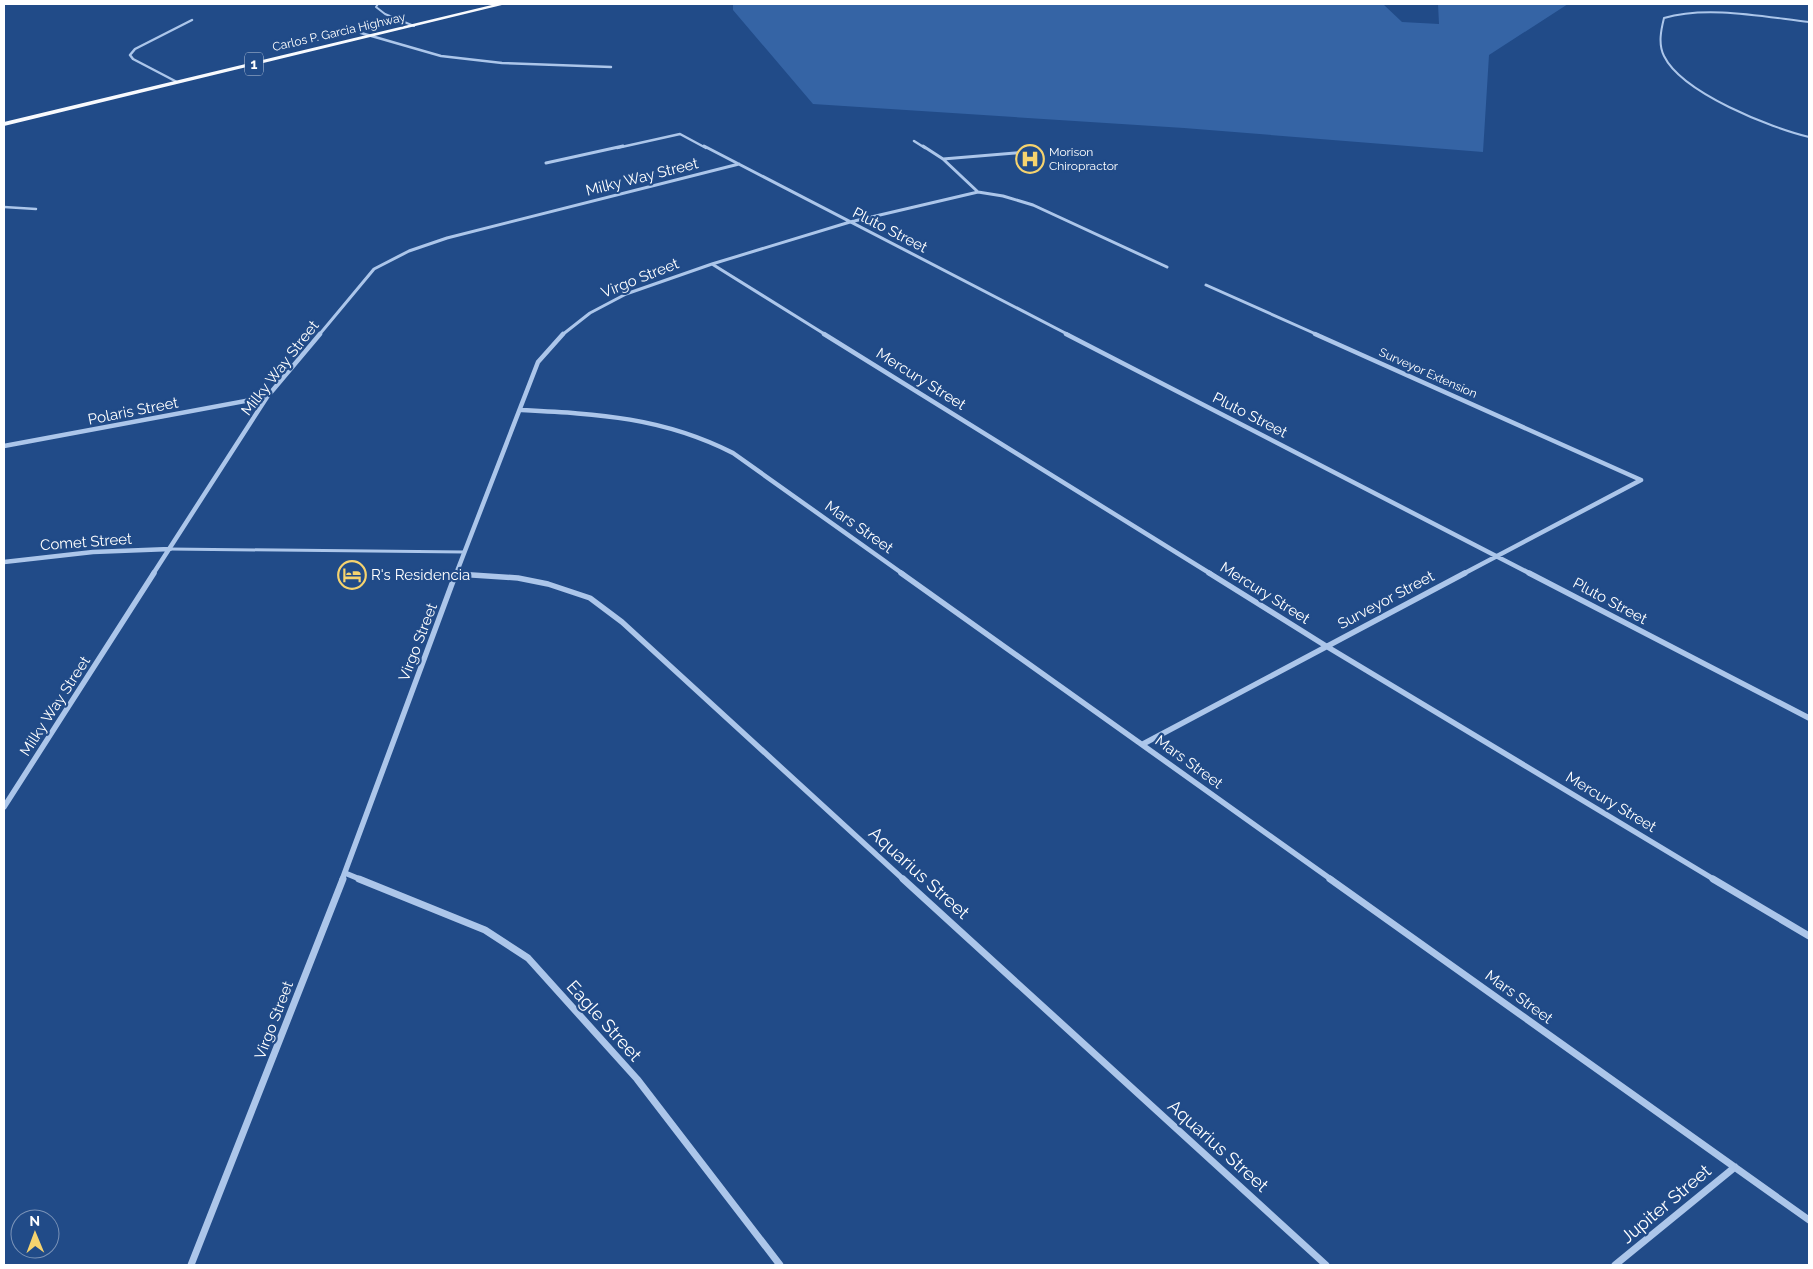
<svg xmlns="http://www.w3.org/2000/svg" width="1813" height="1269" viewBox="0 0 1813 1269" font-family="Raleway,sans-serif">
<rect width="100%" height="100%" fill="#214b88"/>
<path fill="#3564a5" d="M 733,4 L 1383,4 L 1402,22 L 1439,24 L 1438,4 L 1568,4 L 1489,55 L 1483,152 L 1184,128 L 813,104 L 733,10 Z"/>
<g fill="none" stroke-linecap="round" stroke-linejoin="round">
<path stroke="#acc6ea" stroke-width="2" d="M 378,4 L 376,7 L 385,14 L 414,26
M 1809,22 C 1765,17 1707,5 1664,18 C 1661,30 1658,44 1664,56 C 1682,93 1771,128 1809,137"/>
<path stroke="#acc6ea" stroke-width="2.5" d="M 4,207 L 36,209"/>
<path stroke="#acc6ea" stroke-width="3" d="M 170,549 L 464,552"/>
<path stroke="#acc6ea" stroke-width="2.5" d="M 361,33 L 441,56 L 502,63 L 611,67
M 177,82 L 133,59 L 130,55 L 135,49 L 192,20
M 914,141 L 925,148
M 617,148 L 680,134 L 706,148"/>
<path stroke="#acc6ea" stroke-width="3" d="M 704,146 L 1069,335
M 923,146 L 943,159 L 978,192
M 943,159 L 1027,152
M 546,163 L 623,146
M 712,264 L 826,335
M 1206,285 L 1318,335
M 319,335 L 374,269 L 409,251 L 447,238 L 739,164
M 562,335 L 590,313 L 626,294 L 712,264 L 850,222 L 978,192 L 1003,196 L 1033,205 L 1167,267"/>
<path stroke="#acc6ea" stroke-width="4.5" d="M 824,334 L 1211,574
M 1066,334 L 1531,574
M 1315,334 L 1641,480
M 520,410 C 598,414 662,417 733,453 L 903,574
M 4,446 L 267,397
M 4,562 L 93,552 L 170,549
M 153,574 L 267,397 L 320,334
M 456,574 L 538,362 L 563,334
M 457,574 L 462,574
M 1463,574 L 1641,480"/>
<path stroke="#acc6ea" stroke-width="5.5" d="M 901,573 L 1332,880
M 1209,573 L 1326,646 L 1715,880
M 1529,573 L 1809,718
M 457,574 L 518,578 L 548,584 L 590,598 L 622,622 L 904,880
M 1143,744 L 1465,573
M 4,807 L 154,573
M 345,873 L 362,880
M 342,880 L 456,573"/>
<path stroke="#acc6ea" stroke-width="7" d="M 359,879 L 485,930 L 528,958 L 637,1079 L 780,1265
M 903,879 L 1326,1265
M 1330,879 L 1809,1220
M 1713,879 L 1809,936
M 191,1265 L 343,879
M 1615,1265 L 1735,1167"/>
<path fill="#f8fafe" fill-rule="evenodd" d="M 496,4 L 506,4 L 4,126 L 4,122 Z"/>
</g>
<defs>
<symbol id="hospital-ring" viewBox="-11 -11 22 22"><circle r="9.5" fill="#214b88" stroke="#f6d36e" stroke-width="1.5"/><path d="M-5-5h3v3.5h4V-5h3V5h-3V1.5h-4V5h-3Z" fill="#f6d36e"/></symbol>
<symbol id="hotel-ring" viewBox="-11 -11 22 22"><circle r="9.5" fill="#214b88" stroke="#f6d36e" stroke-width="1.5"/><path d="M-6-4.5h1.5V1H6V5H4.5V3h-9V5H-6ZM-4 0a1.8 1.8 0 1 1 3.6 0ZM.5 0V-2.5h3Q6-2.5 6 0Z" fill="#f6d36e"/></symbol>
</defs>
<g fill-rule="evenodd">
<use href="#hospital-ring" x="1014" y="143" width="32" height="32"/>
<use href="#hotel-ring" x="336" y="559" width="32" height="32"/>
</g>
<g text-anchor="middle" stroke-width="4.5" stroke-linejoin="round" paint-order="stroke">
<g font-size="12" fill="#fff" stroke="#214b88">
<text transform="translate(339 32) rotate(-13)" y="4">Carlos P. Garcia Highway</text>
<text transform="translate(1428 373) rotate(24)" y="4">Surveyor Extension</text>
</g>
<g font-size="12" fill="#fff" stroke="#214b88" text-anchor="start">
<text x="1049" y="156">Morison<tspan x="1049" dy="14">Chiropractor</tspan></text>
</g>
<rect fill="#214b88" stroke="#bcc9db" stroke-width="1" x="245" y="52.5" width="18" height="23" rx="4"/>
<g font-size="14" font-weight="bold" fill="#fff">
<text x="254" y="69">1</text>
</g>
<g font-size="15" fill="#fff" stroke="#214b88">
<text transform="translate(642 177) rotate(-14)" y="5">Milky Way Street</text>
<text transform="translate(890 230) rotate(27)" y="5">Pluto Street</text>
<text transform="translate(640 278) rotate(-22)" y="5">Virgo Street</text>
<text transform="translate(280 368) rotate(-52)" y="5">Milky Way Street</text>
<text transform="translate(921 379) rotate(32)" y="5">Mercury Street</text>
<text transform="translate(133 411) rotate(-11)" y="5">Polaris Street</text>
<text transform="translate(1250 415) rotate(27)" y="5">Pluto Street</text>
<text transform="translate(859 527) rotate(35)" y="5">Mars Street</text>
<text transform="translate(86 542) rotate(-4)" y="5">Comet Street</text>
<text transform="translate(1265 593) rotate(32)" y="5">Mercury Street</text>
<text transform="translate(1386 600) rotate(-28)" y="5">Surveyor Street</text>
<text transform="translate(1610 601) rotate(28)" y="5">Pluto Street</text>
<text transform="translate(418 642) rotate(-69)" y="5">Virgo Street</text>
<text transform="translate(55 706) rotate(-57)" y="5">Milky Way Street</text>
<text transform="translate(1189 762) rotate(36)" y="5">Mars Street</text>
<text transform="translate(1611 802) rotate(31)" y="5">Mercury Street</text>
<text transform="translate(1519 997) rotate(36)" y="5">Mars Street</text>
<text transform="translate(274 1020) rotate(-69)" y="5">Virgo Street</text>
</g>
<g font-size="15" fill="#fff" stroke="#214b88" text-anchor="start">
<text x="371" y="580">R's Residencia</text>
</g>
<g font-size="18" fill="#fff" stroke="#214b88">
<text transform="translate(919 873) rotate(42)" y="6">Aquarius Street</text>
<text transform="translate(604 1021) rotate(48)" y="6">Eagle Street</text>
<text transform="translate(1218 1146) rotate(42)" y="6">Aquarius Street</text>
<text transform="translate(1666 1204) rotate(-40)" y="6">Jupiter Street</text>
</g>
</g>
<rect width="1813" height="1269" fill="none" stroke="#ffffff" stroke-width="10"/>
<g transform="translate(35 1234) rotate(359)"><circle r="24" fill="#214b88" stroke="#7a93b8"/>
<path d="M0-4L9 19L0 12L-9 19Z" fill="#f6d36e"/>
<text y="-8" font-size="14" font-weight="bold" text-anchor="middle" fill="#ffffff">N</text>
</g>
</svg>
